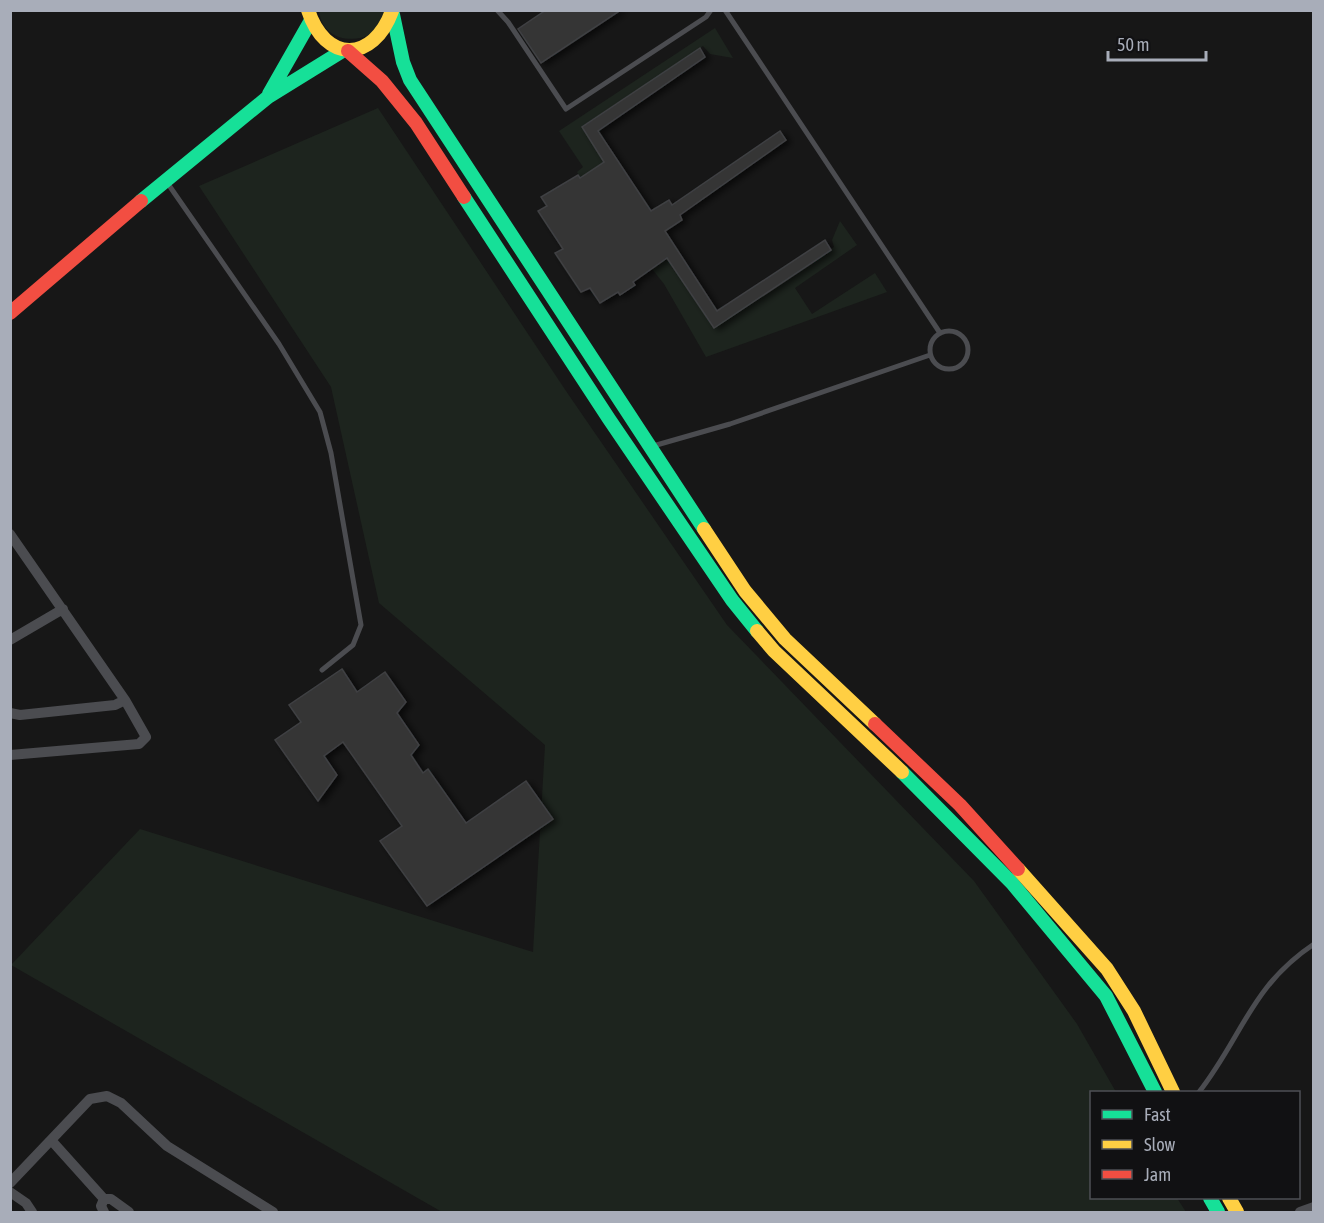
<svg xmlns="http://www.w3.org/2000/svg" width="1324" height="1223" viewBox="0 0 1324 1223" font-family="'Asap Condensed',sans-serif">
<defs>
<filter id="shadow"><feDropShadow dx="4.5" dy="2.5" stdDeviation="3" flood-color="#0009"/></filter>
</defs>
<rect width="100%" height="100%" fill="#171717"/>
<path fill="#1d241e" d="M 319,11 L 385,11 L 373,33 C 352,45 322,39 319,11 Z
M 715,28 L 733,58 L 710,54 L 703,46 L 582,127 L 610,170 L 581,179 L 577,172 L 583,167 L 559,131 Z
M 378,108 L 566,391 L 727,625 L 974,881 L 1077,1024 L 1116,1092 L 1092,1092 L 1092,1198 L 1177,1198 L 1186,1212 L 442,1212 L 11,965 L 140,829 L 533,952 L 545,745 L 379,603 L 331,387 L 199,186 Z
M 840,221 L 857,245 L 795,288 L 812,314 L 875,273 L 887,292 L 706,357 L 664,284 L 652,269 L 660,247 L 714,328 L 834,247 L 832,240 Z"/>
<path fill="#353536" stroke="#3f4043" stroke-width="1.5" filter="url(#shadow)" d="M 546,10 L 621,10 L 541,63 L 518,29 Z
M 700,48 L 705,57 L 598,131 L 651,211 L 669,200 L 672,205 L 780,131 L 786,140 L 680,215 L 682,220 L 665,231 L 717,311 L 825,240 L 831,250 L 714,328 L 667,258 L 633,282 L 635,285 L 620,295 L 618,292 L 600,303 L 590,288 L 581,292 L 555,253 L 563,249 L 538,211 L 547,206 L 541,197 L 578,175 L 580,178 L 604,162 L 582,127 Z
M 342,669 L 357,692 L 385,672 L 406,702 L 397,713 L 419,745 L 411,755 L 423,773 L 428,769 L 466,823 L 526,781 L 553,819 L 427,906 L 380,841 L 402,826 L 343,742 L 324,756 L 337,775 L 318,801 L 275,740 L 301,722 L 289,705 Z"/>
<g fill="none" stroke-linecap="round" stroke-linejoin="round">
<path stroke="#4b4c50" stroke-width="5" d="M 497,10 L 508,22 L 566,109 L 706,17 L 711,10
M 725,10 L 940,333
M 166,181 L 279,344 L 320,412 L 331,453 L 361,625 L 353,645 L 322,670
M930 350a19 19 0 1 1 38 0a19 19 0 1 1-38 0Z
M 653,446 L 730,424 L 930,355
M 1199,1092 C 1242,1037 1251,986 1314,944"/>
<path stroke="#4b4c50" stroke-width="10" d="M 10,534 L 125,700 L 146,737 L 139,744 L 10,755
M 10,640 L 63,609
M 10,713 L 20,715 L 115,705 L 125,700
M 51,1140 L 104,1199 L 111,1199 L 129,1212
M 10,1183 L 90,1099 L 107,1096 L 121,1103 L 167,1146 L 273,1212
M 10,1192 L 26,1203 L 32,1212
M 104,1212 L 101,1206 L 104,1199
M 1300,1212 L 1314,1207"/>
<path stroke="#16e098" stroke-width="14" d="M 392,10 L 403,62 L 410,80 L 704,529
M 269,94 L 310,22
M 464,197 L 609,419 L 732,600 L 757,631
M 141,201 L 268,97 L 344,50
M 902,772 L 1012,883 L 1106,996 L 1155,1092
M 1210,1198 L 1218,1212"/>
<path stroke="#ffcf43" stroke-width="14" d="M 308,10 C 325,63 373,63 392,11
M 704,529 L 745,591 L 785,639 L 875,724
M 757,631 L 774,651 L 902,772
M 1018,869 L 1107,969 L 1134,1011 L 1173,1092
M 1229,1198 L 1237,1212"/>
<path stroke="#f24e42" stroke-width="14" d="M 348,51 L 382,81 L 416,123 L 464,197
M 10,313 L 141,201
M 875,724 L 960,805 L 1018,869"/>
</g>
<rect width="1324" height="1223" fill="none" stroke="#a8adb9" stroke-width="24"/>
<rect x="1090" y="1091" width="210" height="108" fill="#111113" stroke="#4d4f55" stroke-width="1.5"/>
<rect x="1102" y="1110" width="30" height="9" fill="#16e098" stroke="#4d4f55" stroke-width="1.5"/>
<text x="1144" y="1121" font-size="18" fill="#a8adb9">Fast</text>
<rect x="1102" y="1140" width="30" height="9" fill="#ffcf43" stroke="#4d4f55" stroke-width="1.5"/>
<text x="1144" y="1151" font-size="18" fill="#a8adb9">Slow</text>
<rect x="1102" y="1170" width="30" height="9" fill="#f24e42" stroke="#4d4f55" stroke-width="1.5"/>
<text x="1144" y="1181" font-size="18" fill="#a8adb9">Jam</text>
<path d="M1108 51v9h98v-9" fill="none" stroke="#a8adb9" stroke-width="3"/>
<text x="1117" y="51" font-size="18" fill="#a8adb9" stroke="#111113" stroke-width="4.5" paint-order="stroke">50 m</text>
</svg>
